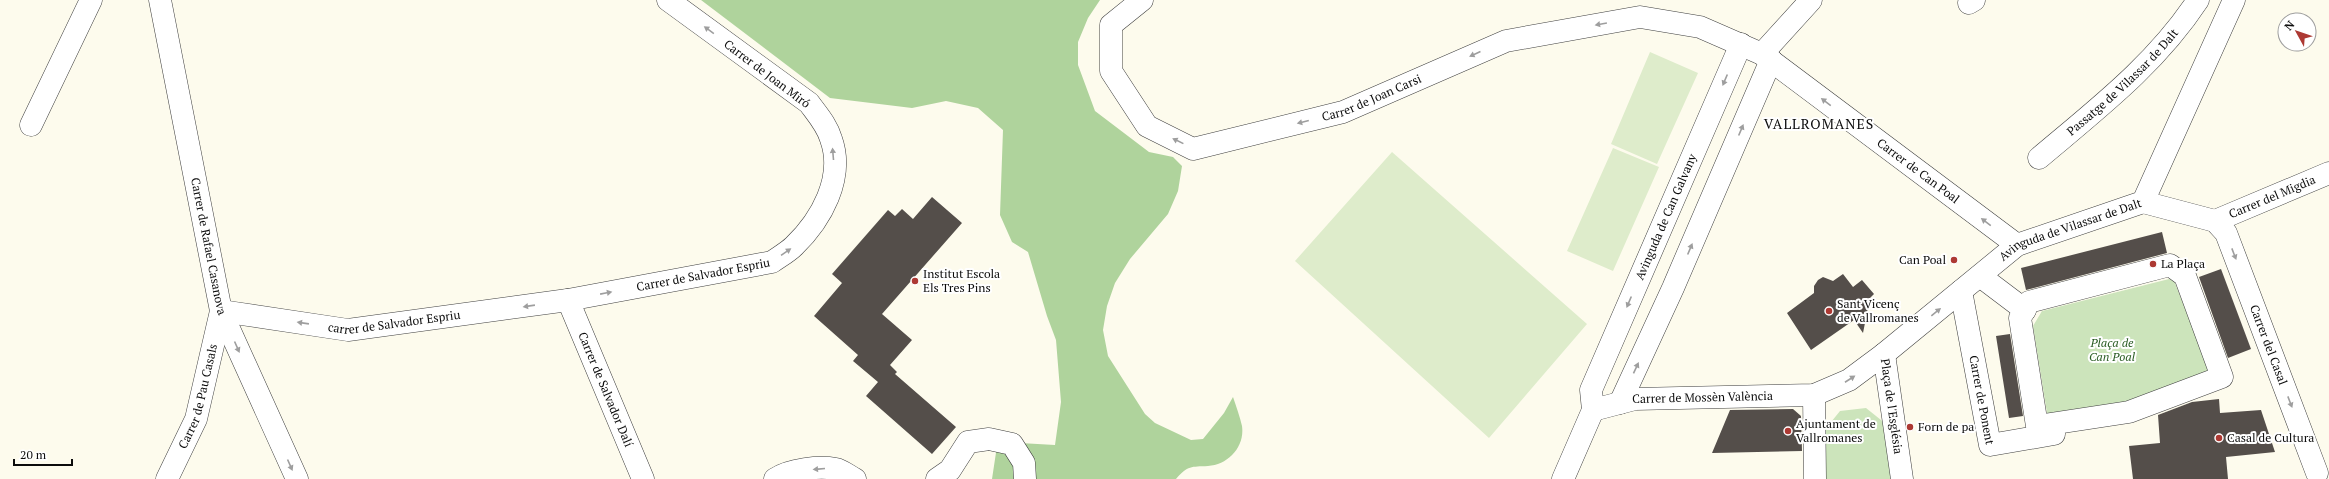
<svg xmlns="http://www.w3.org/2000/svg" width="2329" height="479" viewBox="0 0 2329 479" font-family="'PT Serif',serif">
<rect width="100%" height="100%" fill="#fdfbed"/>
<path fill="#cce4bb" d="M 2173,278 L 2209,368 L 2206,373 L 2128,403 L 2051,415 L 2047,413 L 2033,326 L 2042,311 Z
M 1866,408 L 1886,424 L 1893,479 L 1824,479 L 1823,432 L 1840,411 Z"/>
<path fill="#afd39c" d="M 701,0 L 1100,0 L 1088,18 L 1078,42 L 1078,65 L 1095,111 L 1149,152 L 1173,157 L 1182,166 L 1178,191 L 1168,214 L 1130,259 L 1115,283 L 1107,306 L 1103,330 L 1108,356 L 1145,414 L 1155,423 L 1191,440 L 1203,439 L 1224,413 L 1233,397 C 1236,406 1240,417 1242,426 C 1245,447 1228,465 1208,466 C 1191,467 1188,465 1176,479 L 992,479 L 997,446 L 1020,443 L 1055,445 L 1061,402 L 1056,340 L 1047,316 L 1028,252 L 1012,242 L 1000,215 L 1003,130 L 978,108 L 946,101 L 912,108 L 830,98 Z"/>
<path fill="#deeccb" d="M 1650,52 L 1698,73 L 1657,164 L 1611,144 Z
M 1613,148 L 1659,167 L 1613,271 L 1567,251 Z
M 1392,152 L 1587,324 L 1489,438 L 1295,261 Z"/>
<path fill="#544e4a" d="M 932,197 L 962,223 L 882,314 L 912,340 L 890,365 L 897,372 L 895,374 L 956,427 L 932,454 L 866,396 L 878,382 L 853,361 L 858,355 L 814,316 L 842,283 L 832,274 L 888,210 L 895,216 L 902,209 L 913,219 Z
M 2162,232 L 2167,253 L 2026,290 L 2021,268 Z
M 2221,269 L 2251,349 L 2228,358 L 2199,277 Z
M 1843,274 L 1853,287 L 1862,280 L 1874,294 L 1870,298 L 1863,333 L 1854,320 L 1811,350 L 1787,313 L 1814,293 L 1814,286 L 1818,280 L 1823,277 L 1833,281 Z
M 2010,334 L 2023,416 L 2009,418 L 1996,336 Z
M 2219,399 L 2220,413 L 2261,410 L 2275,452 L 2226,457 L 2228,479 L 2133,479 L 2129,446 L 2160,443 L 2158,415 L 2192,402 Z
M 1793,409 L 1801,416 L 1802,451 L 1712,453 L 1730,410 Z"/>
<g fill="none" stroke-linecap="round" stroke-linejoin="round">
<defs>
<g id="minor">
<path id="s1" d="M 160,0 L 221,311 L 297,479"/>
<path id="s2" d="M 1142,0 L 1111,25 L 1111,71 L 1147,126 L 1193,149 L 1343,112 L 1506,41 L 1640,17 L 1700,27 L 1762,54 L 2017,245"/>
<path d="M 1969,3 L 1974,0"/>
<path d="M 1762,54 L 1811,0"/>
<path d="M 31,125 L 91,0"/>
<path id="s3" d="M 2039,158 C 2097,109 2156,64 2198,0"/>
<path d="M 2143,202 L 2215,221"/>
<path id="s4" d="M 2215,221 L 2226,233 L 2317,473"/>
<path id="s5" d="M 2215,221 L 2329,173"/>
<path d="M 2170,265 L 2185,276 L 2222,377 L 2129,412 L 2037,426 L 2020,318 L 2029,302 Z"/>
<path d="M 1980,276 L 2025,310"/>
<path id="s6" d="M 1961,291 L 1990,445 L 2054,434"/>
<path id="s7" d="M 568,300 L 643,479"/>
<path id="s8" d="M 221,311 L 348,330 L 568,300 L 772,262 C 779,257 788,252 794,246 C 821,220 845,178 831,139 C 827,125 817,114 809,103 L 668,0"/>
<path id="s9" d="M 1884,354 L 2017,245 L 2143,202 L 2234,0"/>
<path d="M 1814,395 L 1815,479"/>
<path d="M 1620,403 L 1673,288 L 1771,60"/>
<path id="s10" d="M 1593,410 L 1635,399 L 1814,395 L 1849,380 L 1884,354 L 1902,479"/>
<path id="s11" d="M 167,479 L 196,419 L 221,311"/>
<path d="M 775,479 C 790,469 819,466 836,469 C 842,470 849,476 855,479"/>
<path d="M 937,479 L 950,470 L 968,442 L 989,439 L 1012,444 L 1024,463 L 1025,479"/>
<path id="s12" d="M 1563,479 L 1593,410 L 1591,390 L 1741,44"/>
</g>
</defs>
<use href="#minor" stroke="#3f3f3f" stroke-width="23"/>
<use href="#minor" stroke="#fff" stroke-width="22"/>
</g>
<defs><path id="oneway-solid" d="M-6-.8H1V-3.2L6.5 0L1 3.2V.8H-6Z"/></defs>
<g fill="#9e9e9e">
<use href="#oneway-solid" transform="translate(1601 24) rotate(170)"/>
<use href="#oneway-solid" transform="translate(709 30) rotate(-144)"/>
<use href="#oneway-solid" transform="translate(1475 54) rotate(156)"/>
<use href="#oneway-solid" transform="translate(1725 80) rotate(113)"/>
<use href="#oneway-solid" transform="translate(1826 102) rotate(-143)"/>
<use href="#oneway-solid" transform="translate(1303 122) rotate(166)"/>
<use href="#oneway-solid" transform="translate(1741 130) rotate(-67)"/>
<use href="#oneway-solid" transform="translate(1178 141) rotate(-154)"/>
<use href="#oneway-solid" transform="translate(833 154) rotate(-95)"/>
<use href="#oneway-solid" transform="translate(1986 222) rotate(-143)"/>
<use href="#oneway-solid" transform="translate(1690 249) rotate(-67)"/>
<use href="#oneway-solid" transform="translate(786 252) rotate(-34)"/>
<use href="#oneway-solid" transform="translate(2234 254) rotate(69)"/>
<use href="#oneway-solid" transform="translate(606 293) rotate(-11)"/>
<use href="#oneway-solid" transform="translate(1629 302) rotate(113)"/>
<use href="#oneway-solid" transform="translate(529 306) rotate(172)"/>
<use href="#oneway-solid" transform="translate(1936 312) rotate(-39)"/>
<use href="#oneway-solid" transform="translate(303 323) rotate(-172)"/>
<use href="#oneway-solid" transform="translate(237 347) rotate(66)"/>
<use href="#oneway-solid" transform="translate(1636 368) rotate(-65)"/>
<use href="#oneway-solid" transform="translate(1850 379) rotate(-33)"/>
<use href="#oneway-solid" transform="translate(2290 402) rotate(69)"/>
<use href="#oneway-solid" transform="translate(290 465) rotate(66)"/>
<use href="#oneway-solid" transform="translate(819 469) rotate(175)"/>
</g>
<g fill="#ad3933" stroke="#fff" stroke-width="1.5">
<circle cx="1954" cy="260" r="4"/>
<circle cx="2153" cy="264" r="4"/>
<circle cx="915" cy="281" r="4"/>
<circle cx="1829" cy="311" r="4"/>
<circle cx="1910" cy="427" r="4"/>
<circle cx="1788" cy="431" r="4"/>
<circle cx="2219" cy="438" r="4"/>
</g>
<g text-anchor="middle" stroke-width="4" stroke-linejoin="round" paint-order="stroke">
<g font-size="12" fill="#0c0c0c" stroke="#fff">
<text transform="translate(767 74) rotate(37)" y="4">Carrer de Joan Miró</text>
<text dy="4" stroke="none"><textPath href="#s3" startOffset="113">Passatge de Vilassar de Dalt</textPath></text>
<text dy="4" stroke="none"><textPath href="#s2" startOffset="389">Carrer de Joan Carsi</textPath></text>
<text dy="4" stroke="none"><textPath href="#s2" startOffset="995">Carrer de Can Poal</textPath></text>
<text dy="4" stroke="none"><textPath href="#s5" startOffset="62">Carrer del Migdia</textPath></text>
<text dy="4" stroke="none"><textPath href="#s12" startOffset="284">Avinguda de Can Galvany</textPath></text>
<text dy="4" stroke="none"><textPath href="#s9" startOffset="227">Avinguda de Vilassar de Dalt</textPath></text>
<text dy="4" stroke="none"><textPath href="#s1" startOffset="251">Carrer de Rafael Casanova</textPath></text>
<text dy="4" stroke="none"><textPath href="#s8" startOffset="488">Carrer de Salvador Espriu</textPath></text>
<text dy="4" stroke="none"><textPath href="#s8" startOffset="175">carrer de Salvador Espriu</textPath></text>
<text dy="4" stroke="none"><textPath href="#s4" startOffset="136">Carrer del Casal</textPath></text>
<text dy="4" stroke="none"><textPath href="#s7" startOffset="97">Carrer de Salvador Dalí</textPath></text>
<text dy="4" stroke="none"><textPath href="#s11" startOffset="89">Carrer de Pau Casals</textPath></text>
<text dy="4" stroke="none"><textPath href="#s6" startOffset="111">Carrer de Ponent</textPath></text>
<text dy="4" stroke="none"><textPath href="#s10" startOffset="111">Carrer de Mossèn València</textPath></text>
<text dy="4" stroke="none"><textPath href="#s10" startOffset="357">Plaça de l'Església</textPath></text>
</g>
<g font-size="12" fill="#0c0c0c" stroke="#fff" text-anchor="start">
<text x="1946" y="264" text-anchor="end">Can Poal</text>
<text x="2161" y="268">La Plaça</text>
<text x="923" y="278">Institut Escola<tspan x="923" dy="14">Els Tres Pins</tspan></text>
<text x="1837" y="308">Sant Vicenç<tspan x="1837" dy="14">de Vallromanes</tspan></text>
<text x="1796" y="428">Ajuntament de<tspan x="1796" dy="14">Vallromanes</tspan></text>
<text x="1918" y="431">Forn de pa</text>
<text x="2227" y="442">Casal de Cultura</text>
</g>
<g font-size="12" font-style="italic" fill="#2a5c24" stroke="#fff">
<text x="2112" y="347">Plaça de<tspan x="2112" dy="14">Can Poal</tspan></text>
</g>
<g font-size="14" letter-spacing="1" fill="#0c0c0c" stroke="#fff">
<text x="1819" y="129">VALLROMANES</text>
</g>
</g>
<g transform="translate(2297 32) rotate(310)"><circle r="19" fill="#ffffff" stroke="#9e9e9e"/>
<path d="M0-3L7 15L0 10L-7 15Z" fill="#ad3933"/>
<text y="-6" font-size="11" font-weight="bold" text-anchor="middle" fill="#0c0c0c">N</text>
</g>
<path d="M14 459v6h58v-6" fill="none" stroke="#0c0c0c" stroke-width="2"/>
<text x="20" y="459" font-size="12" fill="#0c0c0c" stroke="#ffffff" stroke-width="3" paint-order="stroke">20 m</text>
</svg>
